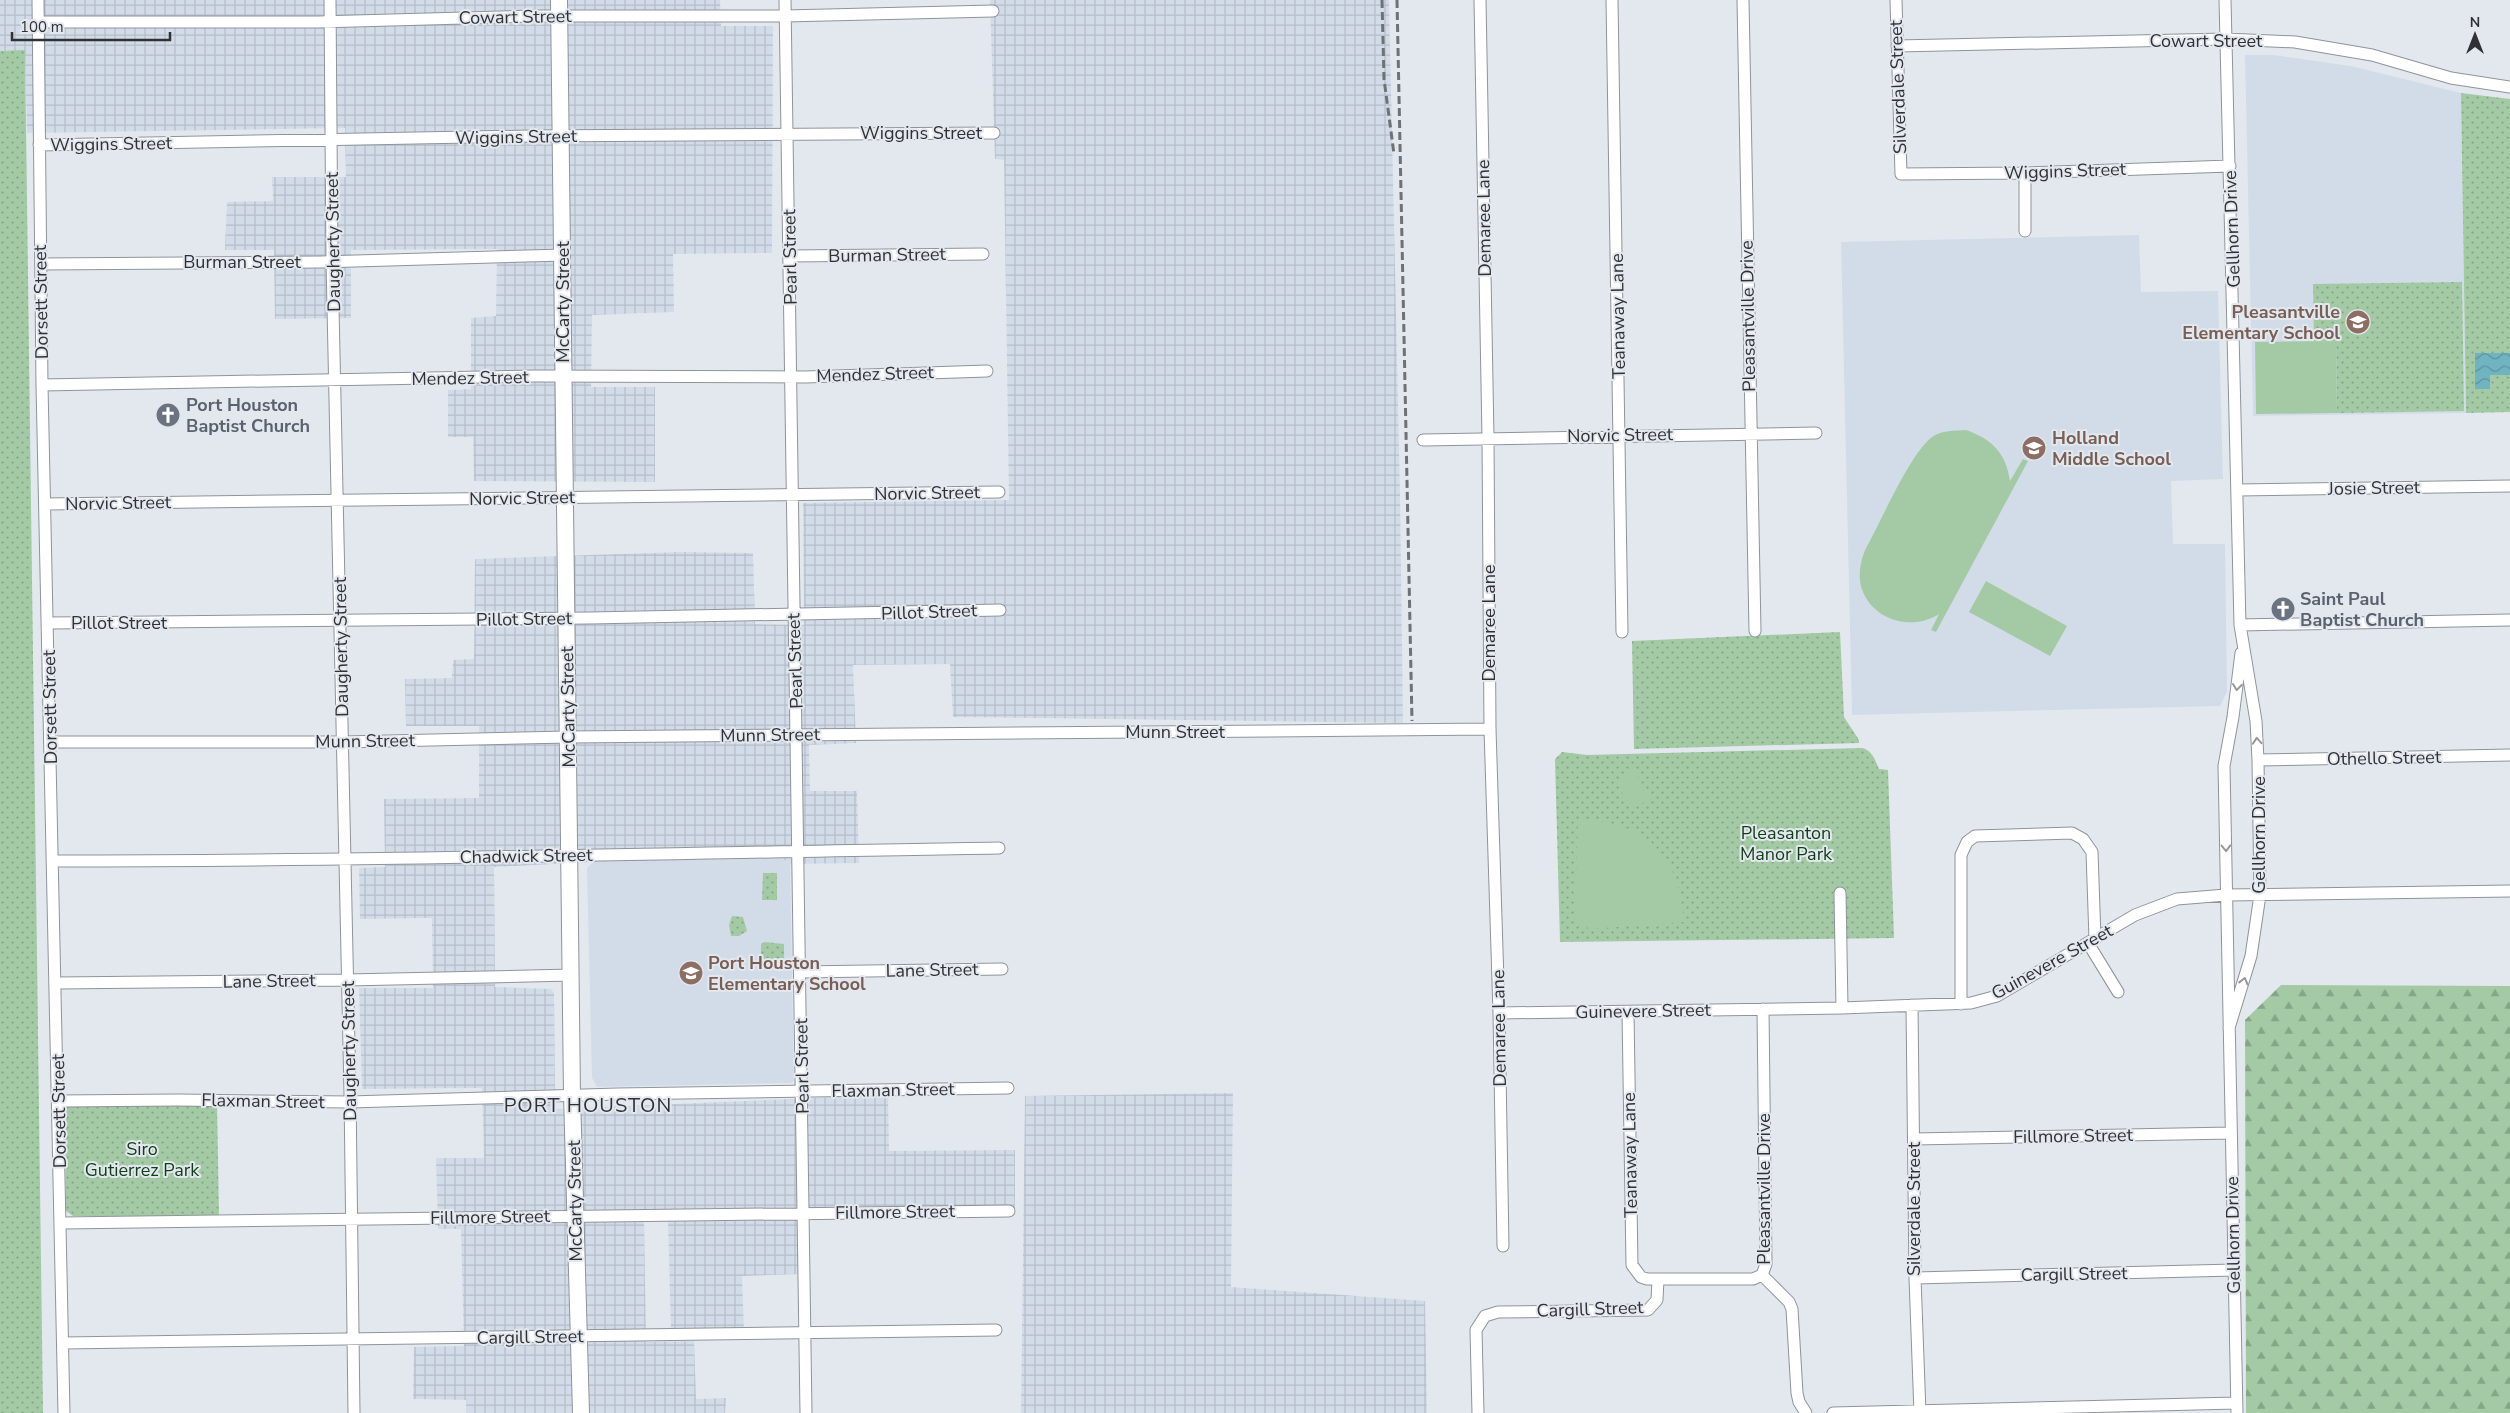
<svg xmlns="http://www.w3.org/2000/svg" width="2510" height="1413" viewBox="0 0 2510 1413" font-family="'Nunito Sans',sans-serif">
<defs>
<pattern id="industrial-grid" width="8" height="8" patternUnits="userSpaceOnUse" patternTransform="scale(1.25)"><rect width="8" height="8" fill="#d2dce8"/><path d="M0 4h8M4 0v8" fill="none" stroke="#b5bdc8"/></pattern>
<pattern id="green-dots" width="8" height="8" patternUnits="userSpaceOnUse" patternTransform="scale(1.25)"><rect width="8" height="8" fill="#a3caa5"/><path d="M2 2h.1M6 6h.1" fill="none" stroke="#85a587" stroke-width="1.8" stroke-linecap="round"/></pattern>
<pattern id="forest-firs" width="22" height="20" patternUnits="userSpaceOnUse" patternTransform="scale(1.25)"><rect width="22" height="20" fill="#a3caa5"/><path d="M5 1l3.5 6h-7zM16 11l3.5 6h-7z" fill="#85a587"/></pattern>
<pattern id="water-waves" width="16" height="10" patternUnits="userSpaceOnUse" patternTransform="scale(1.25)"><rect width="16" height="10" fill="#70b4c2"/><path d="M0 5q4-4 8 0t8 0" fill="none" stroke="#5c939e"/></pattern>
</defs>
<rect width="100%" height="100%" fill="#e3e8ef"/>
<path fill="#d2dce8" d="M 2245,55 L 2274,55 L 2351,66 L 2461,93 L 2466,413 L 2253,416 Z
M 2139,235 L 2141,292 L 2218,291 L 2223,479 L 2171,481 L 2173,544 L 2225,544 L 2227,692 L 2220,706 L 1852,715 L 1841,242 Z
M 782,858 L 790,864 L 794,1080 L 791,1083 L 597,1087 L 592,1078 L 587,868 L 593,862 Z"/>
<path fill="url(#industrial-grid)" d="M 0,0 L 720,0 L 721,26 L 773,26 L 772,253 L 673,254 L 674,312 L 592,315 L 591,387 L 655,387 L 655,482 L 474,481 L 473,437 L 448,437 L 448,390 L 471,389 L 471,318 L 496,316 L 497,249 L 351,250 L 351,318 L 275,319 L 274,250 L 225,250 L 227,202 L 273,201 L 272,177 L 346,177 L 345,128 L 27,133 L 25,51 L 0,51 Z
M 990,0 L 1389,0 L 1400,493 L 1403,723 L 953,717 L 950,664 L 853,665 L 856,743 L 809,745 L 810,791 L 857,791 L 859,863 L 790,864 L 782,858 L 593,862 L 494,867 L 495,987 L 551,989 L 554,993 L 555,1109 L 888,1095 L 889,1151 L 1015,1150 L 1015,1215 L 800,1217 L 801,1274 L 742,1276 L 744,1331 L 671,1333 L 668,1221 L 644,1222 L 646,1342 L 694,1341 L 696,1399 L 726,1398 L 725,1413 L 466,1413 L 466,1400 L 413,1399 L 414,1347 L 464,1346 L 461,1229 L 438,1229 L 436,1158 L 484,1158 L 482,1088 L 362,1089 L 359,988 L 433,988 L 432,918 L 360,919 L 359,868 L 385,867 L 384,799 L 479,798 L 479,726 L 406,726 L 405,679 L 452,678 L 453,660 L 474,659 L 475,559 L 680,552 L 753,553 L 755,624 L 804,625 L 803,503 L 1009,500 L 1004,160 L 995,159 Z
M 1233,1093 L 1231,1287 L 1425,1301 L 1427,1413 L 1021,1413 L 1025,1096 Z"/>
<path fill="url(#green-dots)" d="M 25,50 L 43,1413 L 0,1413 L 0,51 Z
M 2461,93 L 2510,99 L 2510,412 L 2466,413 Z
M 2462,282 L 2464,411 L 2337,413 L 2336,341 L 2314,341 L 2313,284 Z
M 1840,632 L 1844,717 L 1859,740 L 1859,743 L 1634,749 L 1632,641 Z
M 1862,748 C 1872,750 1875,760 1879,769 L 1888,770 L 1894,938 L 1560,942 L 1555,759 L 1562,752 L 1587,755 Z
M 763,873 L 777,873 L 777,900 L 762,900 Z
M 732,916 L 743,917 L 747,931 L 739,936 L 731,936 L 729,925 Z
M 765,942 L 784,944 L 784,959 L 761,959 L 761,944 Z
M 217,1104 L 219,1216 L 73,1216 L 66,1211 L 65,1105 Z"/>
<path fill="url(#forest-firs)" d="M 2281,985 L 2510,986 L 2510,1413 L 2246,1413 L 2245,1020 Z"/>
<path fill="#a3caa5" d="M 2336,341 L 2337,413 L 2256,414 L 2255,342 Z
M 1966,430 C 1992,439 2006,453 2010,481 L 2023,459 L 2028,461 L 1936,632 L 1931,630 L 1939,614 C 1913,631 1875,621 1863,592 C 1857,578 1860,563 1865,550 C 1881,522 1909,455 1932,437 C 1942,430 1954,431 1966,430 Z
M 1986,581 L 2067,626 L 2050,656 L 1969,612 Z
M 1634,770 L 1651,798 L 1632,809 L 1615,781 Z
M 1578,819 C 1647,823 1679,853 1684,922 L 1590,929 L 1582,925 L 1575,918 Z"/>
<path fill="url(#water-waves)" d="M 2475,353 L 2510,353 L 2510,375 L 2490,375 L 2490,389 L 2475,389 Z"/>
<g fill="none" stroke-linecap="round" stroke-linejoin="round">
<defs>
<path id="street" d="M 38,0 L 42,385 L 64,1413
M 330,0 L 332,261 L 350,1093 L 354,1413
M 785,0 L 806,1413
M 1480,0 L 1488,438 L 1490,729 L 1499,1013 L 1503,1246
M 1612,0 L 1622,632
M 1743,0 L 1755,631
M 1896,0 L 1901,174 L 2025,173 L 2230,166
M 2225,0 L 2240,625 L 2256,721 L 2258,760 L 2260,895 L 2251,956 L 2229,1028
M 38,22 L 318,22 L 533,16 L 785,16 L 993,11
M 1897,46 L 2226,39 L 2295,42 L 2372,55 L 2451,78 L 2510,87
M 39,145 L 530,136 L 994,133
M 2025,173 L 2025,231
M 790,256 L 983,254
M 41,264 L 321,262 L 564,255
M 42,385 L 536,376 L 805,377 L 987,371
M 1423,440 L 1816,433
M 2238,490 L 2510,486
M 45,504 L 999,492
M 49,623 L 590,618 L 1000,610
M 2240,625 L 2510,620
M 51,742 L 343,742 L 569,737 L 1490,729
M 2258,760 L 2510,755
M 53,861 C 368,861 684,853 999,848
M 1840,893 L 1842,1008
M 2088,943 L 2118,992
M 801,972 L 1002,969
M 56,983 L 347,980 L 572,975
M 1961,1004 L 1961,855 L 1967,842 L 1975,836 L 2072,833 L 2083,839 L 2092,852 L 2095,939
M 1912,1005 L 1915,1278 L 1920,1413
M 1628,1012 L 1632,1265 L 1641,1277 L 1647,1279 L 1753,1279 L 1762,1275
M 1499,1013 L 1842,1008 L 1971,1003 L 1997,996 L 2135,915 L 2177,899 L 2226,895 L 2510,891
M 59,1101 L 178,1100 L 350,1102 L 618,1094 L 1008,1088
M 1914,1139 L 2231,1133
M 61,1223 L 1009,1211
M 1762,1275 L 1766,1264 L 1763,1009
M 1762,1275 L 1789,1302 L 1792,1309 L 1797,1393 L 1799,1402 L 1806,1413
M 1915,1278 L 2234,1270
M 63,1343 L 996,1330
M 1478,1413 L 1476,1330 L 1485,1316 L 1498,1312 L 1648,1310 L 1657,1300 L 1658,1280
M 1833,1413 L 2236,1403
M 2237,1413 L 2224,766 L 2233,717 L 2241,653"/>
<path id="secondary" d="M 559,0 L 572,1095 L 581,1413"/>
</defs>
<use href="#street" stroke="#8f949a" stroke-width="13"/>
<use href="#secondary" stroke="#8f949a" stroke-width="18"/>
<use href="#street" stroke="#fff" stroke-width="11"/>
<use href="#secondary" stroke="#fff" stroke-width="16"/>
<path stroke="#6e7175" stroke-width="3" stroke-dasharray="8 4" stroke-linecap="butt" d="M 1382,0 L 1384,79 L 1394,154
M 1397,0 L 1412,721"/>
</g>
<defs><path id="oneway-chevron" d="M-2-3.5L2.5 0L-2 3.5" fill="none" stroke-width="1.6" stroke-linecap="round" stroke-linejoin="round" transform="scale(1.25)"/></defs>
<g stroke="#97989a">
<use href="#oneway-chevron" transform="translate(2237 687) rotate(97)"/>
<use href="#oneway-chevron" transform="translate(2257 741) rotate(-94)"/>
<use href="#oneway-chevron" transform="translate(2226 848) rotate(89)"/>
<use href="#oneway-chevron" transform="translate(2244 981) rotate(-76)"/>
</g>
<defs>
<symbol id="school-disc" viewBox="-11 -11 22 22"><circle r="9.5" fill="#8d6e63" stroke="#e3e8ef"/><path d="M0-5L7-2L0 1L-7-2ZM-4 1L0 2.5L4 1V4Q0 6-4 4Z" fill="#fff"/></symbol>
<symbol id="church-disc" viewBox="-11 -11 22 22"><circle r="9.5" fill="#6b7280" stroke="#e3e8ef"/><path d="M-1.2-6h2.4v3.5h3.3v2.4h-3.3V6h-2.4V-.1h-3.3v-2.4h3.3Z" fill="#fff"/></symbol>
</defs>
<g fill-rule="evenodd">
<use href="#school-disc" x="2344" y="308" width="28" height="28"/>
<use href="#church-disc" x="154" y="401" width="28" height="28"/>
<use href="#school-disc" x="2020" y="434" width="28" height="28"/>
<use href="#church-disc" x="2269" y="595" width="28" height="28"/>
<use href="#school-disc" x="677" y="959" width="28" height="28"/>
</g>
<g text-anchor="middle" stroke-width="4" stroke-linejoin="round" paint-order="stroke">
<g font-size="18" fill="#2f3134" stroke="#e3e8ef">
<text transform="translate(515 17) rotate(-1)" y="6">Cowart Street</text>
<text x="2206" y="47">Cowart Street</text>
<text transform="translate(1898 87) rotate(-92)" y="6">Silverdale Street</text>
<text x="921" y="139">Wiggins Street</text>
<text transform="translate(516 137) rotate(-1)" y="6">Wiggins Street</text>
<text transform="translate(111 144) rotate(-1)" y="6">Wiggins Street</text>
<text transform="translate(2065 171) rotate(-2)" y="6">Wiggins Street</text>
<text transform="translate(1484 218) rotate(-91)" y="6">Demaree Lane</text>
<text transform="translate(2232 229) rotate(-92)" y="6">Gellhorn Drive</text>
<text transform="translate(333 242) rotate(-91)" y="6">Daugherty Street</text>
<text transform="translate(887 255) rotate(-1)" y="6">Burman Street</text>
<text transform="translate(790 257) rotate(-91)" y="6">Pearl Street</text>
<text x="242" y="268">Burman Street</text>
<text transform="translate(41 302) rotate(-91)" y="6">Dorsett Street</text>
<text transform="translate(563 302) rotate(-90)" y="6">McCarty Street</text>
<text transform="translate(1618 316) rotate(-91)" y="6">Teanaway Lane</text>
<text transform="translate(1748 316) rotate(-91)" y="6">Pleasantville Drive</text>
<text transform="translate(875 374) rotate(-2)" y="6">Mendez Street</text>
<text transform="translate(470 378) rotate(-1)" y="6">Mendez Street</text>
<text transform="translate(1620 435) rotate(-1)" y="6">Norvic Street</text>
<text transform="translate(2374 488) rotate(-1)" y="6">Josie Street</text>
<text transform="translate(927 493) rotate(-1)" y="6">Norvic Street</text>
<text transform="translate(522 498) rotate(-1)" y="6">Norvic Street</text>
<text transform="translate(118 503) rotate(-1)" y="6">Norvic Street</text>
<text transform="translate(929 612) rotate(-2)" y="6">Pillot Street</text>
<text transform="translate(524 619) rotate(-1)" y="6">Pillot Street</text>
<text x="119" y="629">Pillot Street</text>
<text transform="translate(1489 623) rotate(-90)" y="6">Demaree Lane</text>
<text transform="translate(341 647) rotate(-91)" y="6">Daugherty Street</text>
<text transform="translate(795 661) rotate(-92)" y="6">Pearl Street</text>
<text transform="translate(50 707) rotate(-91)" y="6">Dorsett Street</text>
<text transform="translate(568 707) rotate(-91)" y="6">McCarty Street</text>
<text x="1175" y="738">Munn Street</text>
<text transform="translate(770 735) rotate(-1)" y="6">Munn Street</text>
<text transform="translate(365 741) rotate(-1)" y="6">Munn Street</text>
<text transform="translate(2384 758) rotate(-1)" y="6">Othello Street</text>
<text transform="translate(2259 835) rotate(-90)" y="6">Gellhorn Drive</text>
<text transform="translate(526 856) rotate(-1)" y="6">Chadwick Street</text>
<text transform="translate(2052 962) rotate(-29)" y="6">Guinevere Street</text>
<text transform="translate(932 970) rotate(-1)" y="6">Lane Street</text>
<text transform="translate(269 981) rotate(-1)" y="6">Lane Street</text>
<text transform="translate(1643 1011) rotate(-1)" y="6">Guinevere Street</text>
<text transform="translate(1499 1028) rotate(-91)" y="6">Demaree Lane</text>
<text transform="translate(349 1051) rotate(-91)" y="6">Daugherty Street</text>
<text transform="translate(802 1066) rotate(-91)" y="6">Pearl Street</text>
<text transform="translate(893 1090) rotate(-1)" y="6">Flaxman Street</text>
<text transform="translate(263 1101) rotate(1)" y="6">Flaxman Street</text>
<text transform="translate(59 1111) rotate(-91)" y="6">Dorsett Street</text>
<text transform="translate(2073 1136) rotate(-1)" y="6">Fillmore Street</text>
<text transform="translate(1630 1155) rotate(-91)" y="6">Teanaway Lane</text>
<text transform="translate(1764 1189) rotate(-90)" y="6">Pleasantville Drive</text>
<text transform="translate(575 1201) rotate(-91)" y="6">McCarty Street</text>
<text transform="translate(1914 1209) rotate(-90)" y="6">Silverdale Street</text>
<text transform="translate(895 1212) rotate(-1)" y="6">Fillmore Street</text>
<text transform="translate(490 1217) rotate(-1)" y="6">Fillmore Street</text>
<text transform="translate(2233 1235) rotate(-91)" y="6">Gellhorn Drive</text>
<text transform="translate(2074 1274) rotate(-1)" y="6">Cargill Street</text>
<text transform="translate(1590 1309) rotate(-2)" y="6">Cargill Street</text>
<text transform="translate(530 1337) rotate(-1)" y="6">Cargill Street</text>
</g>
<g font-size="18" font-weight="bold" fill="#785e54" stroke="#e3e8ef" text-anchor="start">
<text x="2340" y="318" text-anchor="end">Pleasantville<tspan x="2340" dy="21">Elementary School</tspan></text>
<text x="2052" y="444">Holland<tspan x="2052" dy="21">Middle School</tspan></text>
<text x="708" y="969">Port Houston<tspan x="708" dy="21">Elementary School</tspan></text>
</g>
<g font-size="18" font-weight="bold" fill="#5b616d" stroke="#e3e8ef" text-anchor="start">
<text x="186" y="411">Port Houston<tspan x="186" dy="21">Baptist Church</tspan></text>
<text x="2300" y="605">Saint Paul<tspan x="2300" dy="21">Baptist Church</tspan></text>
</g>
<g font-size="18" fill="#0f3d17" stroke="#e3e8ef">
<text x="1786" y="839">Pleasanton<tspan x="1786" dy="21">Manor Park</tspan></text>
<text x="142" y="1155">Siro<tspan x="142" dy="21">Gutierrez Park</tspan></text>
</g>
<g font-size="20" letter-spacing="1" fill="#2f3134" stroke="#e3e8ef">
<text x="588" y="1112">PORT HOUSTON</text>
</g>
</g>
<g transform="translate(2475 35)" stroke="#e3e8ef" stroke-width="4" paint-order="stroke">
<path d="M0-4L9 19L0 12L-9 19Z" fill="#2f3134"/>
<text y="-8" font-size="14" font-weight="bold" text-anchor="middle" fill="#2f3134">N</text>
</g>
<path d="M12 32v8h158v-8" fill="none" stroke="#2f3134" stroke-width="2.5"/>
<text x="20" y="32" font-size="15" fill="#2f3134" stroke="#e3e8ef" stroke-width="4" paint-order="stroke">100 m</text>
</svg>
